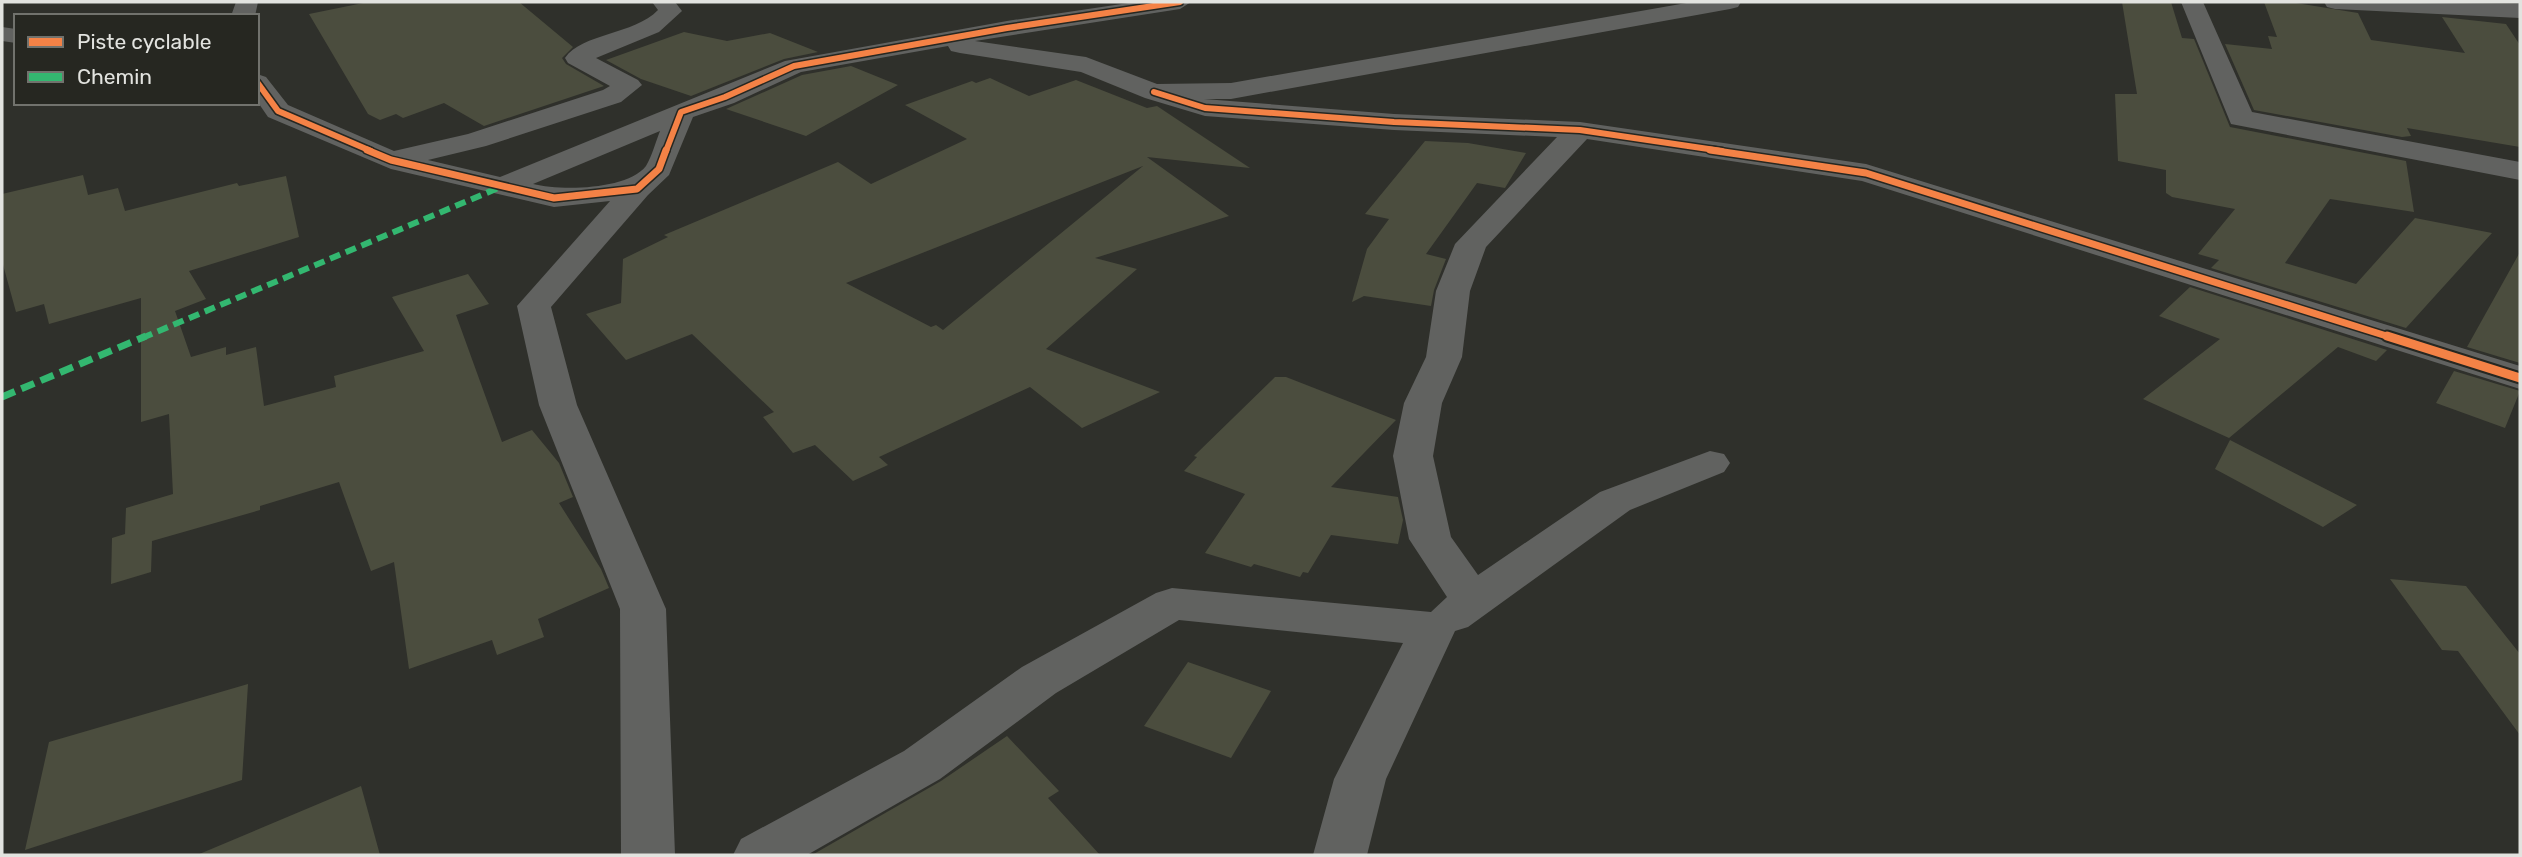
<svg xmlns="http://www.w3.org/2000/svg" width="2522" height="857" viewBox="0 0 2522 857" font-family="Rubik,sans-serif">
<rect width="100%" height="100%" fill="#2f302b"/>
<path fill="#4b4d3e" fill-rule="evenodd" d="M 368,2 L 519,2 L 573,47 L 562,58 L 566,64 L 604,86 L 484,126 L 444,103 L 403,118 L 396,114 L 380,120 L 368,114 L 309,14 Z
M 2122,2 L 2171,2 L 2182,38 L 2194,39 L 2230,127 L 2406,161 L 2414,212 L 2330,199 L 2285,263 L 2356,284 L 2415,218 L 2492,233 L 2406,328 L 2211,268 L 2219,260 L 2198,254 L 2235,209 L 2172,197 L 2166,193 L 2166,170 L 2118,161 L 2115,94 L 2137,94 Z
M 2264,2 L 2290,2 L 2358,13 L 2371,40 L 2465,53 L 2442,17 L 2506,24 L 2520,45 L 2520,147 L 2407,128 L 2411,136 L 2402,137 L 2254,110 L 2225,44 L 2272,49 L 2268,36 L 2277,37 Z
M 684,32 L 727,41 L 770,33 L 818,52 L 784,59 L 691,96 L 641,79 L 606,60 Z
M 851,66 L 898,85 L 806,136 L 726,109 L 802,75 Z
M 990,78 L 1029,96 L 1076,80 L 1147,108 L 1157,106 L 1250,168 L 1147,157 L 1229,216 L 1095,258 L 1137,269 L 1046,349 L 1160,392 L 1082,428 L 1030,387 L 879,457 L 888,465 L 853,481 L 815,445 L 793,453 L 763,417 L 774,412 L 692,334 L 626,360 L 586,314 L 621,303 L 623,259 L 668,237 L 664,235 L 838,162 L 871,184 L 967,139 L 905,105 L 972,81 L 976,83 ZM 1143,166 L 943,330 L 936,325 L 931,327 L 846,283 Z
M 1425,141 L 1468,143 L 1526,153 L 1505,188 L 1477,183 L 1426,254 L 1446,259 L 1434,290 L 1431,306 L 1364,296 L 1352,302 L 1367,249 L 1389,219 L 1365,214 Z
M 83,175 L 88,195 L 118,188 L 125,211 L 237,183 L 239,186 L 286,176 L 299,237 L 189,271 L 206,299 L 175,311 L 191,357 L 226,347 L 226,355 L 256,347 L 264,406 L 336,387 L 334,376 L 424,351 L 392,297 L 468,274 L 489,304 L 456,315 L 502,442 L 532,430 L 559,463 L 573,497 L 559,503 L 601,569 L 609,588 L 538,619 L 544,637 L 497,655 L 492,640 L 409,669 L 394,562 L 371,571 L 339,482 L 260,506 L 260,510 L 152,541 L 151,572 L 111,584 L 112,538 L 125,534 L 126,508 L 173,494 L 169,414 L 141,422 L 141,298 L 49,324 L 44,304 L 16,312 L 2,261 L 2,194 Z
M 2520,252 L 2520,363 L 2467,347 Z
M 2190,287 L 2387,350 L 2376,361 L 2338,347 L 2229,438 L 2143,399 L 2220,339 L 2159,316 Z
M 2454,371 L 2520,391 L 2505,428 L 2436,403 Z
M 1275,377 L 1286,377 L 1396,420 L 1331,487 L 1398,497 L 1403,520 L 1398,544 L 1331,535 L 1308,573 L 1303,572 L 1300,577 L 1254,564 L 1251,567 L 1205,553 L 1245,494 L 1184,471 L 1197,457 L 1194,456 Z
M 2230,440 L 2357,505 L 2323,527 L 2215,469 Z
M 2390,579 L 2466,586 L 2520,654 L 2520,735 L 2458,651 L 2442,650 Z
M 1188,662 L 1271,691 L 1231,758 L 1144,726 Z
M 248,684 L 242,780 L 25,850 L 49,742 Z
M 1007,736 L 1059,791 L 1048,798 L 1100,855 L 812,855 L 941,781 Z
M 361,786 L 380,855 L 197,855 Z"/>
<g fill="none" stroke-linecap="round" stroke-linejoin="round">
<path fill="#616260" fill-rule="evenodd" d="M 236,2 L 258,2 L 255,16 L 231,16 Z
M 652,2 L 675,2 L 682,11 L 659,32 L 596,58 L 638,80 L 642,85 L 621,102 L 486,146 L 428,160 L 500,177 L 785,61 L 1007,21 L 1135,2 L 1191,2 L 1180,9 L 975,41 L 1086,57 L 1157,84 L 1231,83 L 1692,2 L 1741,2 L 1738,7 L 1730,9 L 1231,99 L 1204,99 L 1394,114 L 1580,122 L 1866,164 L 2520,366 L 2520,389 L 1862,181 L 1587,139 L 1486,247 L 1470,291 L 1462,357 L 1442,403 L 1433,456 L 1451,537 L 1478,575 L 1600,492 L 1710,451 L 1724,454 L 1730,463 L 1724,472 L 1630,510 L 1468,627 L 1455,631 L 1386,779 L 1367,855 L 1313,855 L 1334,779 L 1403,643 L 1179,620 L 1056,693 L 940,779 L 807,855 L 733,855 L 741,839 L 904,751 L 1022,667 L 1156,593 L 1172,588 L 1431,612 L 1447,597 L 1409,539 L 1393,456 L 1404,403 L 1426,357 L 1436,291 L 1455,244 L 1557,137 L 1394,130 L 1205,116 L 1145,98 L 1081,72 L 960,53 L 951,51 L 948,46 L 801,72 L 734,103 L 693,117 L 669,175 L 648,195 L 551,307 L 577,405 L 666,609 L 675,855 L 621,855 L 620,609 L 539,405 L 517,306 L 610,201 L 554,207 L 391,169 L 268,117 L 257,101 L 257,74 L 266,77 L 288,105 L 394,151 L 468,134 L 603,90 L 610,86 L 568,63 L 565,58 C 582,33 634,35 658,10 ZM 660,131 C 656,141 652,156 646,166 C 627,190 561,191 533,184 Z
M 2181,2 L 2203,2 L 2252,112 L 2520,162 L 2520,180 L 2231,124 Z
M 2324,2 L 2520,4 L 2520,18 L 2335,9 L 2327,7 Z
M 2,27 L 16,29 L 16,43 L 2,41 Z"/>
<path stroke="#33b770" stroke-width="6" stroke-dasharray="11 6" stroke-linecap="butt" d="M 142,338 L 503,186"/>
<path stroke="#33b770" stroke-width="7" stroke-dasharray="14 7" stroke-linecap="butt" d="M 2,397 L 146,336"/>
<defs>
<path id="cycleway-far2" d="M 257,82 L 278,111 L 371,151
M 1154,92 L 1205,108 L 1394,122 L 1580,130 L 1722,151
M 666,151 L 681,112 L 725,97 L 794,66 L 1007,28 L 1180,2"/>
<path id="cycleway-far1" d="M 367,150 L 391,160 L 554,198 L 637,189 L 659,169 L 666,150
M 1710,150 L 1866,173 L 2393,338"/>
<path id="cycleway" d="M 2387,336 L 2520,378"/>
</defs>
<use href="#cycleway-far2" stroke="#262721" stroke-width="9"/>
<use href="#cycleway-far1" stroke="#262721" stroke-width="10"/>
<use href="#cycleway" stroke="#262721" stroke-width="13"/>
<use href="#cycleway-far2" stroke="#f48246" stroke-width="6"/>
<use href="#cycleway-far1" stroke="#f48246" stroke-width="7"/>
<use href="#cycleway" stroke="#f48246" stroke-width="9"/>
</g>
<rect width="2522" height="857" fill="none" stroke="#e2e3df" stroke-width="7"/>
<rect x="14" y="14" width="245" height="91" fill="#262721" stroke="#71726d" stroke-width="2"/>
<rect x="28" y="37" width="35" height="10" fill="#f48246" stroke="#71726d" stroke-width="2"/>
<text x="77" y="49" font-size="21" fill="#e2e3df">Piste cyclable</text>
<rect x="28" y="72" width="35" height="10" fill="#33b770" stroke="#71726d" stroke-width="2"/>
<text x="77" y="84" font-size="21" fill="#e2e3df">Chemin</text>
</svg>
